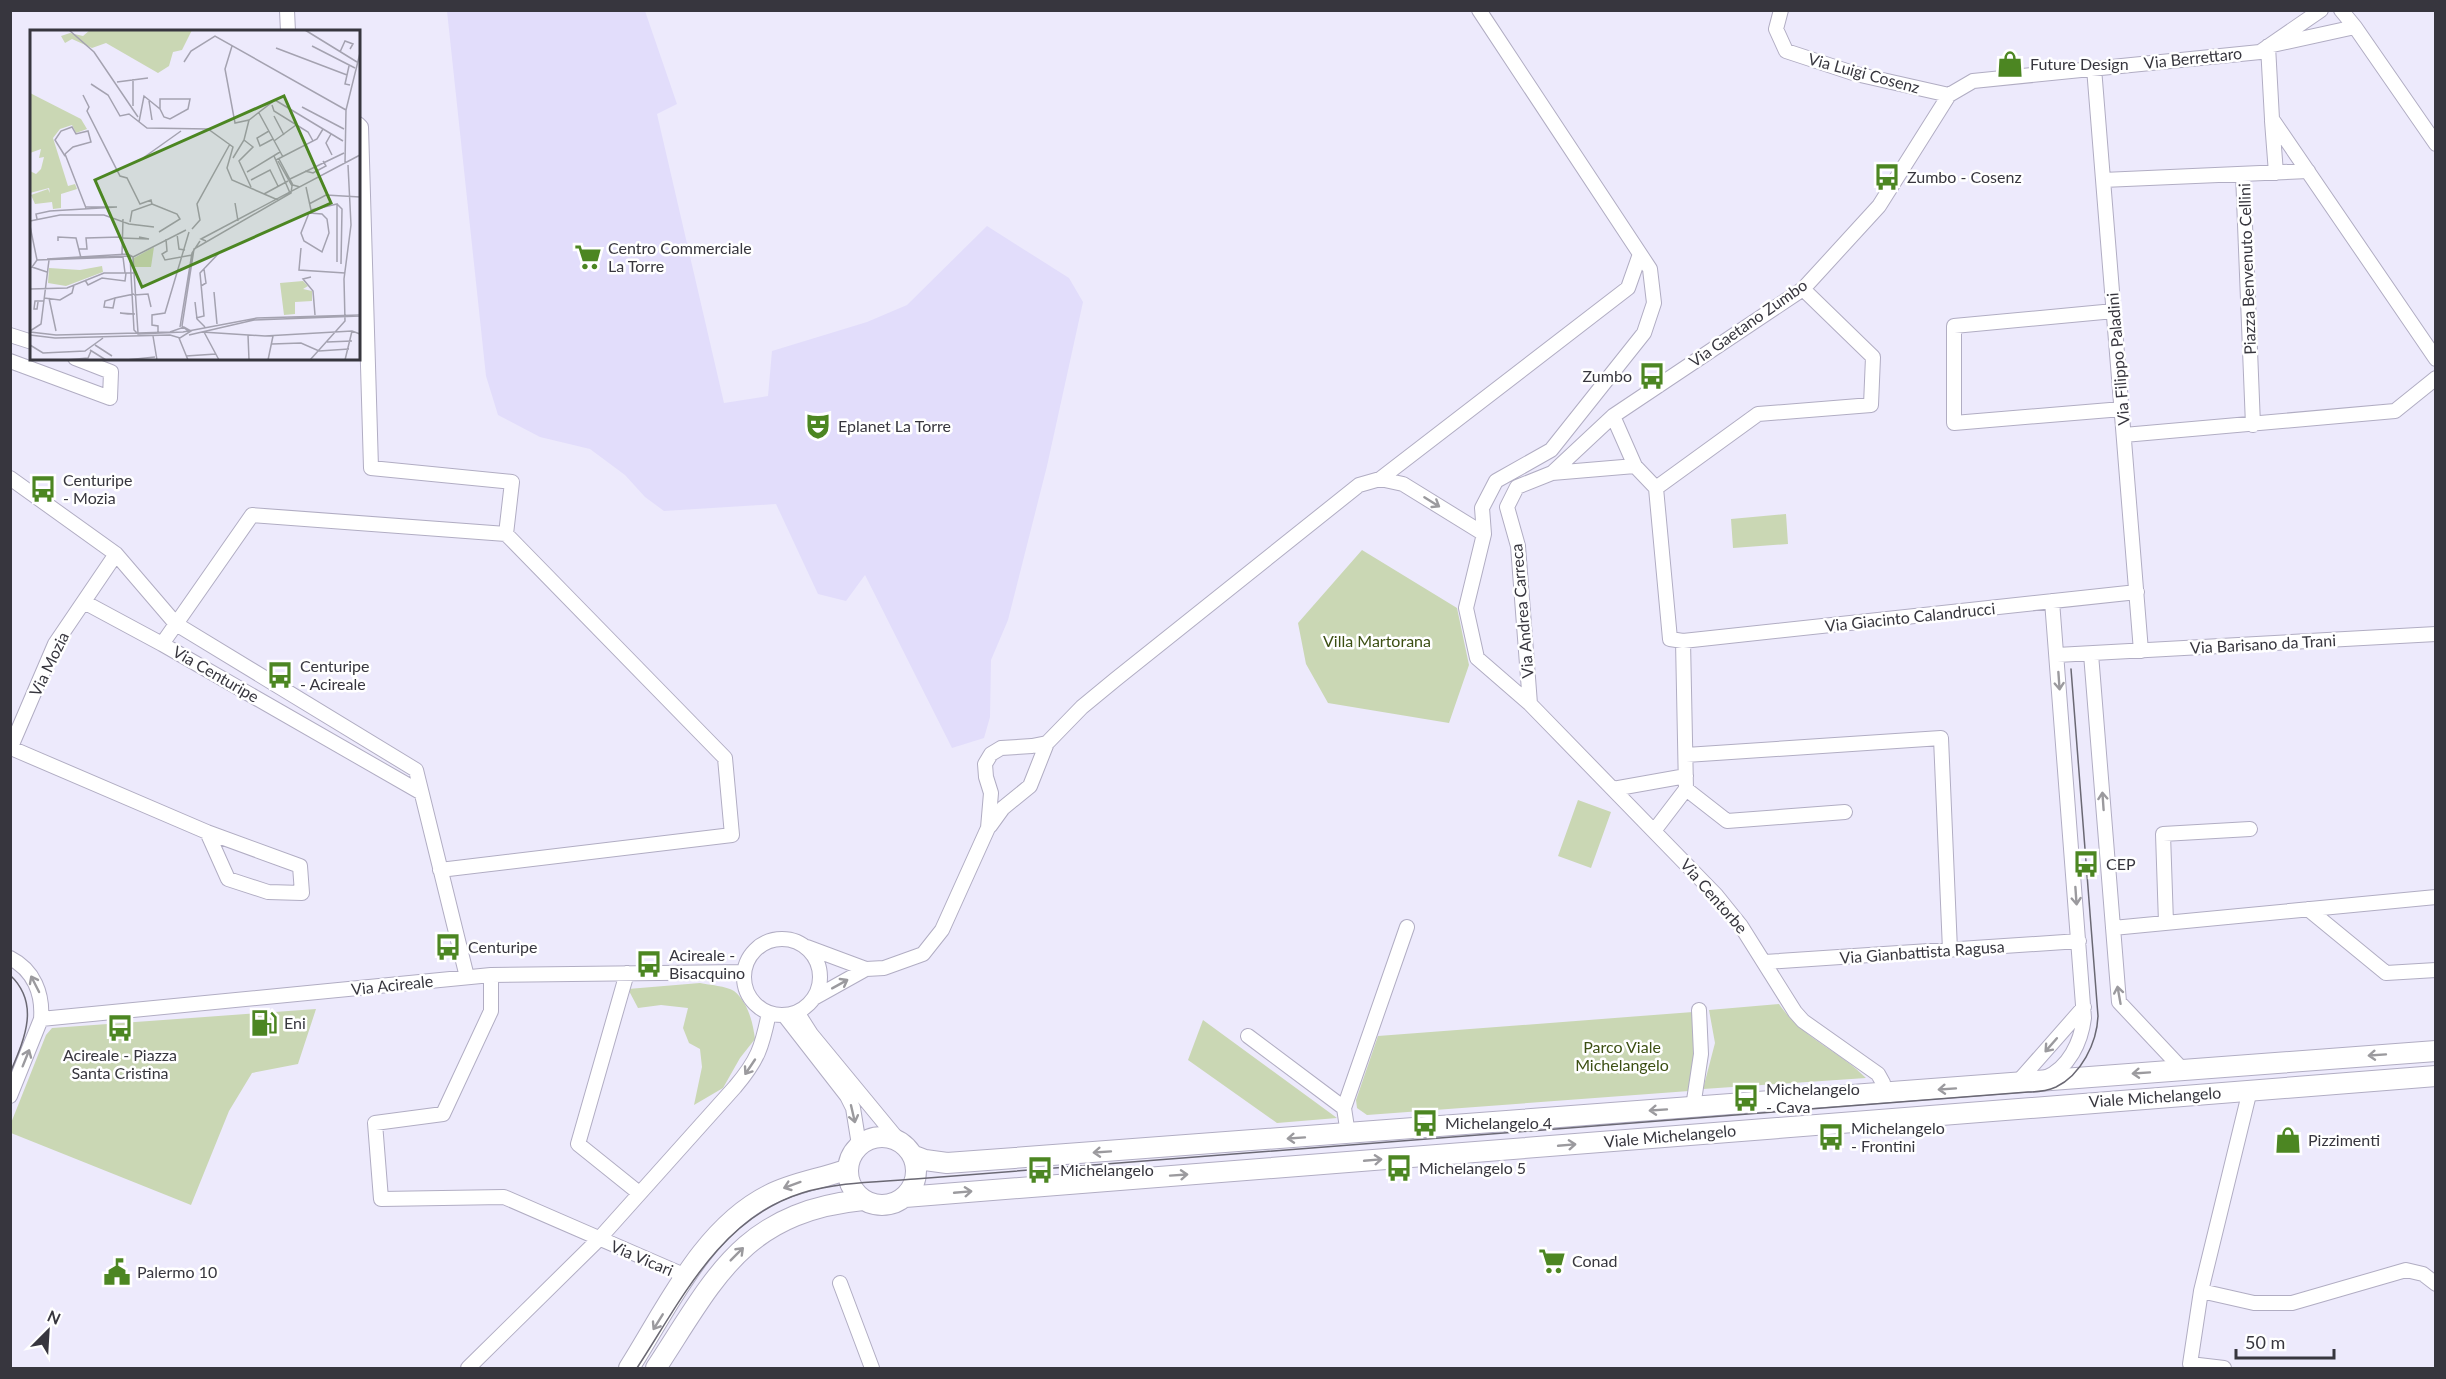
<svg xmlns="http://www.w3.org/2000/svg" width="2446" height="1379" viewBox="0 0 2446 1379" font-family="Lato,sans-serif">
<rect width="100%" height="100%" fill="#edeafc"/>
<path fill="#e2ddfb" d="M 447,11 L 645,11 L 677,104 L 657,114 L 724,403 L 768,396 L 772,351 L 867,322 L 907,305 L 987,226 L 1069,278 L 1083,302 L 1047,466 L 1008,620 L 991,660 L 990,717 L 984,738 L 952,748 L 865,575 L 846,601 L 818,594 L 776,504 L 664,511 L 645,497 L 625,475 L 590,449 L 540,437 L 498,415 L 486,376 Z"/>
<path fill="#cad7b4" d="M 1786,514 L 1788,544 L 1733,548 L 1731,519 Z
M 1362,550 L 1457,608 L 1469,665 L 1449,723 L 1328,703 L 1306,664 L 1298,623 Z
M 1578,800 L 1611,812 L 1591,868 L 1558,856 Z
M 700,983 C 710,985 726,986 734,991 C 748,1002 753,1023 755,1039 L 740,1058 L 723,1088 L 694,1105 L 702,1067 L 700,1049 L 689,1043 L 683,1028 L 688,1008 L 661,1005 L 638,1008 L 628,989 Z
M 1779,1004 C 1803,1039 1837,1049 1866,1078 L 1703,1089 L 1715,1043 L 1709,1010 Z
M 316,1009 L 298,1064 L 252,1073 L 229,1111 L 191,1205 L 11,1133 L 11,1123 L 46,1035 L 52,1028 Z
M 1693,1012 L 1696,1046 L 1689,1091 L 1367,1115 L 1357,1108 L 1356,1100 L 1378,1036 Z
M 1203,1020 L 1337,1118 L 1277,1123 L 1188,1060 Z"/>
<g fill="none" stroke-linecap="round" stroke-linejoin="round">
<defs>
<path id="street" d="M 287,10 L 288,32
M 1479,10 L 1650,269 L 1654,303 L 1644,333 L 1551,450 L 1496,481 L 1482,508 L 1484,534 L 1466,608 L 1477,658 L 1530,704 L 1716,895 L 1741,926 L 1795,1012 L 1803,1021 L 1878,1074 L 1883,1083 L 1884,1093
M 1781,10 L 1776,29 L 1786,51 L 1856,74 L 1949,95
M 2341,10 L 2355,27 L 2436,144
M 2355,27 L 2268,46 L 2272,119 L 2436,359
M 2094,68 L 2141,651
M 2272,121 L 2276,173
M 358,124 L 361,127 L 371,468 L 512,482 L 506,534 L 252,515 L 162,644 L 420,792
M 2243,174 L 2253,425
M 2103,180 L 2308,171
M 1803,289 L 1873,357 L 1871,405 L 1758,414 L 1656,488 L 1670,639 L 1683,641 L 2137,592
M 2114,311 L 1954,326 L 1954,423 L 2122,409
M 10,335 L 32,342
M 10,361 L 110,398 L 111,372 L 75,358
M 1613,416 L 1635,466 L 1656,488
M 2124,435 L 2395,411 L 2436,378
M 1552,473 L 1613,416 L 1803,289 L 1879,206 L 1949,95 L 1973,81 L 2260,52 L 2321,10
M 10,478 L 116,554 L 176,624 L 416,770 L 467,977
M 1380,479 L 1403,484 L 1484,534
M 84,602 L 162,644
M 2091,654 L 2119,1002 L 2183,1070
M 2057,655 L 2436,634
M 1530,704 L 1518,546 L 1507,507 L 1517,487 L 1552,473 L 1635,466
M 11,748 L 207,832 L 228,879 L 268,892 L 302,893 L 300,866 L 207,832
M 10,749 L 55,644 L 116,554
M 1686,755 L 1941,738 L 1950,950
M 1613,789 L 1686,776
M 1686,789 L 1727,821 L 1845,812
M 990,826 L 1003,808 L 1030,786 L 1047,743
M 1654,831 L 1686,789 L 1683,641
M 440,870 L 732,835 L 725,758 L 506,534
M 2308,909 L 2386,973 L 2436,970
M 2166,923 L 2163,834 L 2250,829
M 2113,928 L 2436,897
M744 977a38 38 0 1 1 76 0a38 38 0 1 1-76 0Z
M 807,947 L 866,969 L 884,968 L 923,954 L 942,930 L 988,828 L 991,793 L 986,777 L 985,764 L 991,754 L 1001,748 L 1032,746 L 1047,743 L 1082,707 L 1116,679 L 1359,485 L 1380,479 L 1628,288 L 1640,254
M 10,958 C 34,970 43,994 41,1019 L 10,1096
M 1765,962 L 2079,941
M 627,973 L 578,1144 L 639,1193
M 491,975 L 491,1011 L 443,1114 L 375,1123 L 381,1199 L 504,1197 L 686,1276
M 814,998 L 866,969
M 797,1012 L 811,1034 L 900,1142
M 784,1015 L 847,1096 L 853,1108 L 859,1145
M 41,1019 L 491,975 L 744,972
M 1248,1036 L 1344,1108
M 2045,1078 C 2069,1068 2081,1042 2084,1018 L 2052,601
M 2017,1083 L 2084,1007
M 1693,1107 L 1701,1054 L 1699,1010
M 1348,1134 L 1344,1108 L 1407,927
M 840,1283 L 872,1368
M 2201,1291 L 2254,1303 L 2292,1303 L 2406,1270 L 2423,1274 L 2436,1284
M 468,1368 L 598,1240 L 735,1087 C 758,1060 762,1047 769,1013
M 2224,1368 L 2190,1364 L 2201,1291 L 2250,1090"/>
<path id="secondary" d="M848 1171a34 34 0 1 1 68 0a34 34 0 1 1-68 0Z
M 912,1155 L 925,1160 L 947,1163 L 2436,1051
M 905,1197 L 2436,1076
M 629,1368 C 667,1308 703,1228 769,1195 C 794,1182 822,1179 848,1169
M 656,1368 C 715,1278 743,1212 863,1200"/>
</defs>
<use href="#street" stroke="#b1adc3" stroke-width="16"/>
<use href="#secondary" stroke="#b1adc3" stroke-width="22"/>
<use href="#street" stroke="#fff" stroke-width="14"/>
<use href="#secondary" stroke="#fff" stroke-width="20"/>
<path stroke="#6a6873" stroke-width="1.5" d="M 10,975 C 41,1004 24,1040 10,1073
M 637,1368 C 681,1301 719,1219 802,1193 C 838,1182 878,1182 915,1179 L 2028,1092 C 2037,1092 2047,1091 2056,1087 C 2081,1075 2097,1043 2098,1016 L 2071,669"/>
</g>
<defs><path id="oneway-shaft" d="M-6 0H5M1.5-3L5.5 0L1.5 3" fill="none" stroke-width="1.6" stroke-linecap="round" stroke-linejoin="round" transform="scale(1.5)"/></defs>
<g stroke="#9b9a9e">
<use href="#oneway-shaft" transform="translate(1432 502) rotate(32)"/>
<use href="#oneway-shaft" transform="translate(2059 681) rotate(86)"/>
<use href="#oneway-shaft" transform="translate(2103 801) rotate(-94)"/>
<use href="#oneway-shaft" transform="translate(2076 896) rotate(86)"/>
<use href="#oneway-shaft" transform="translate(35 984) rotate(-117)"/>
<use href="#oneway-shaft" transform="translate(840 984) rotate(-29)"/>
<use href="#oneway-shaft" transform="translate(2119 995) rotate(-100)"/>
<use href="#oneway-shaft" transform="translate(2051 1045) rotate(131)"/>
<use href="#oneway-shaft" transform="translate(2377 1055) rotate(176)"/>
<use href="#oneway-shaft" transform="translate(26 1058) rotate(-68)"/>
<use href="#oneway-shaft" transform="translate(750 1067) rotate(124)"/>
<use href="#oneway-shaft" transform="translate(2141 1073) rotate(176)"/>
<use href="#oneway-shaft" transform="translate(1947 1089) rotate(176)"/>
<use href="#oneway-shaft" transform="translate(1658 1110) rotate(176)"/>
<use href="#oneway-shaft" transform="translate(853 1114) rotate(77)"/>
<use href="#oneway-shaft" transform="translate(1296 1138) rotate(176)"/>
<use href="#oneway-shaft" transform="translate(1567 1145) rotate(-5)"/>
<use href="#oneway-shaft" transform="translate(1102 1152) rotate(176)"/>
<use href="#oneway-shaft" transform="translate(1373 1160) rotate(-5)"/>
<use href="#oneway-shaft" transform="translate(1179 1175) rotate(-4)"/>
<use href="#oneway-shaft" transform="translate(792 1185) rotate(160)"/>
<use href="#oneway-shaft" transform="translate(963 1192) rotate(-5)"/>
<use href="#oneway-shaft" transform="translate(737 1254) rotate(-45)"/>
<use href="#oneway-shaft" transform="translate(658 1322) rotate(122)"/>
</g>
<defs>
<symbol id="shop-bare" viewBox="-9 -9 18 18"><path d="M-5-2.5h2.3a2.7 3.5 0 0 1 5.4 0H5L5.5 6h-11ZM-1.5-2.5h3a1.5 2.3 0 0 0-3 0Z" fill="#4c8622" stroke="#fff" stroke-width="2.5" paint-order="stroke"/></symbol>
<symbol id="bus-bare" viewBox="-9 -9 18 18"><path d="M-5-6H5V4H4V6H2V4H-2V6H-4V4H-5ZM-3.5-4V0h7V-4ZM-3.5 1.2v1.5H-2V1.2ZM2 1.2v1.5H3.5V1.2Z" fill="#4c8622" stroke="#fff" stroke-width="2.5" paint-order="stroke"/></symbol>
<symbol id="supermarket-bare" viewBox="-9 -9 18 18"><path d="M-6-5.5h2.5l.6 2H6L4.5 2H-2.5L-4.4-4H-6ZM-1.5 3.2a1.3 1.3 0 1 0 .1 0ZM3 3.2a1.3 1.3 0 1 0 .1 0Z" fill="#4c8622" stroke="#fff" stroke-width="2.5" paint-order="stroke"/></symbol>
<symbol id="theatre-bare" viewBox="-9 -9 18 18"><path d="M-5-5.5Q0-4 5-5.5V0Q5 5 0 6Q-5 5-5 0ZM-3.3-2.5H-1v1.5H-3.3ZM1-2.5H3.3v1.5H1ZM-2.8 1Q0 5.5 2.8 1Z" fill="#4c8622" stroke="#fff" stroke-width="2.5" paint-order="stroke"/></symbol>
<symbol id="fuel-bare" viewBox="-9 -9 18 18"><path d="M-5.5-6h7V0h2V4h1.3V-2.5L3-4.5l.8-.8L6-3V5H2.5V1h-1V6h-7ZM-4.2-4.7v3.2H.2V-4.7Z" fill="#4c8622" stroke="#fff" stroke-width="2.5" paint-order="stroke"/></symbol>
<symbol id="civic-bare" viewBox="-9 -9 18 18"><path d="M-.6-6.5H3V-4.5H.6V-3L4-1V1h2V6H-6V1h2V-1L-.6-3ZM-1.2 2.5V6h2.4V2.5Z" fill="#4c8622" stroke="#fff" stroke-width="2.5" paint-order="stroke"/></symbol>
</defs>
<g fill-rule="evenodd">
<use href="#shop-bare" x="1991" y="45" width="38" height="38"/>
<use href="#bus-bare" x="1868" y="158" width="38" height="38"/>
<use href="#supermarket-bare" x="569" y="238" width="38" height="38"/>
<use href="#bus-bare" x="1633" y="357" width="38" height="38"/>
<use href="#theatre-bare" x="799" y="407" width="38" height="38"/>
<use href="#bus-bare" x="24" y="470" width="38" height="38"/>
<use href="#bus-bare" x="261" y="656" width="38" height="38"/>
<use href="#bus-bare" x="2067" y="845" width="38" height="38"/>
<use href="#bus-bare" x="429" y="928" width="38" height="38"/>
<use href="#bus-bare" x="630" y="945" width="38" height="38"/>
<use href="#fuel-bare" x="245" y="1004" width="38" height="38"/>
<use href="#bus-bare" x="101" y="1009" width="38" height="38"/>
<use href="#bus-bare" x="1727" y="1079" width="38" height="38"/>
<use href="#bus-bare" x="1406" y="1104" width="38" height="38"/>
<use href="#bus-bare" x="1812" y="1118" width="38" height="38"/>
<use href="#shop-bare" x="2269" y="1121" width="38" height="38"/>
<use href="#bus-bare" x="1380" y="1149" width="38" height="38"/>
<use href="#bus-bare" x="1021" y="1151" width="38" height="38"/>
<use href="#supermarket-bare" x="1533" y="1242" width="38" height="38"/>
<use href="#civic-bare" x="98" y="1253" width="38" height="38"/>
</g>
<g text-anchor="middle" stroke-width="5" stroke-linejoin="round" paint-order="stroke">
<g font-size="16" fill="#37363e" stroke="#fff">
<text transform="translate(2193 58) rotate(-6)" y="6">Via Berrettaro</text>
<text transform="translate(1864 73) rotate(15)" y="6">Via Luigi Cosenz</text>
<text transform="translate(2247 269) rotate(-92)" y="6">Piazza Benvenuto Cellini</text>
<text transform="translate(1748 323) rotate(-35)" y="6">Via Gaetano Zumbo</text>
<text transform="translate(2118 359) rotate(-95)" y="6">Via Filippo Paladini</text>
<text transform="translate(1522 611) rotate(-95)" y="6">Via Andrea Carreca</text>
<text transform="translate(1910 617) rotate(-6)" y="6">Via Giacinto Calandrucci</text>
<text transform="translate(2263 644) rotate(-3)" y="6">Via Barisano da Trani</text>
<text transform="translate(49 664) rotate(-64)" y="6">Via Mozia</text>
<text transform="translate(216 674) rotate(30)" y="6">Via Centuripe</text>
<text transform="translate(1714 896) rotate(49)" y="6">Via Centorbe</text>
<text transform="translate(1922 952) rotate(-4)" y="6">Via Gianbattista Ragusa</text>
<text transform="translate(392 985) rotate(-6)" y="6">Via Acireale</text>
<text transform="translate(2155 1097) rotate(-4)" y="6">Viale Michelangelo</text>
<text transform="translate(1670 1136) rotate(-5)" y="6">Viale Michelangelo</text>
<text transform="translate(642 1258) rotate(23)" y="6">Via Vicari</text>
</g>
<g font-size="16" fill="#37363e" stroke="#fff" text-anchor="start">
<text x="2030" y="70">Future Design</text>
<text x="1907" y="183">Zumbo - Cosenz</text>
<text x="608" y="254">Centro Commerciale<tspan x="608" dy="18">La Torre</tspan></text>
<text x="1632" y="382" text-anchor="end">Zumbo</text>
<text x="838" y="432">Eplanet La Torre</text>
<text x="63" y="486">Centuripe<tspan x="63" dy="18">- Mozia</tspan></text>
<text x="300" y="672">Centuripe<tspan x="300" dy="18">- Acireale</tspan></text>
<text x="2106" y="870">CEP</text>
<text x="468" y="953">Centuripe</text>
<text x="669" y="961">Acireale -<tspan x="669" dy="18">Bisacquino</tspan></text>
<text x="284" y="1029">Eni</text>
<text x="120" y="1061" text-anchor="middle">Acireale - Piazza<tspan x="120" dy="18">Santa Cristina</tspan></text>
<text x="1766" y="1095">Michelangelo<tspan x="1766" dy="18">- Cava</tspan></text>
<text x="1445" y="1129">Michelangelo 4</text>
<text x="1851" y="1134">Michelangelo<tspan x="1851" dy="18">- Frontini</tspan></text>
<text x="2308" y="1146">Pizzimenti</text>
<text x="1419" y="1174">Michelangelo 5</text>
<text x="1060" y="1176">Michelangelo</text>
<text x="1572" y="1267">Conad</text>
<text x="137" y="1278">Palermo 10</text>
</g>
<g font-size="16" fill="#3c4f13" stroke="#fff">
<text x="1377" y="647">Villa Martorana</text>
<text x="1622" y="1053">Parco Viale<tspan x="1622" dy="18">Michelangelo</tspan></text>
</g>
</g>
<g transform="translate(30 30)">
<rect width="330" height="330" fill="#edeafc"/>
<path d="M 60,0 L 162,0 L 152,20 L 143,22 L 139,36 L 128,43 L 76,13 L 62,18 L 42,9 L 35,13 L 31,6 L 40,3 L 53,6 ZM 0,63 L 51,89 L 57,99 L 46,103 L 42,95 L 30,99 L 23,108 L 38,156 L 45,154 L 47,159 L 31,164 L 31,178 L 23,179 L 22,172 L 5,174 L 1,165 L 18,159 L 20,163 L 19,158 L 0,163 L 0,141 L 6,144 L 11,139 L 14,127 L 9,128 L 11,119 L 0,123 ZM 124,217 L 121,237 L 104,237 L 104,228 ZM 72,236 L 73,242 L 36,256 L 18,253 L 19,238 L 50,240 ZM 273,251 L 278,256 L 273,259 L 282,261 L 282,271 L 265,272 L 265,284 L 254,285 L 250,253 Z" fill="#cad7b4"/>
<path fill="none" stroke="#a4a2b0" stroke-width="1.5" d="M 39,0 L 64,22 L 108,87M 275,0 L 327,32M 202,16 L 195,39 L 205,93 L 219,90 L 245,70 L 313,111M 282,16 L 325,38M 246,18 L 317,45M 310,22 L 315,11 L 323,14 L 320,19M 154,32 L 161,21 L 185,6 L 316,80M 319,36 L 315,54 L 320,55M 87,52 L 118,48M 61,54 L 78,65 L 90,86 L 99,84 L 117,98 L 178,99 L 203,117 L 197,138 L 202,150 L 248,170M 53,65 L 59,77 L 57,81 L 90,146 L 97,148 L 110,174 L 121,170 L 122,174 L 102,181 L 100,192M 119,71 L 122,90M 242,75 L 244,81 L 278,102 L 283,111M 103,76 L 103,49M 272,77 L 314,99M 229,83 L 253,127M 244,86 L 254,105M 109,92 L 114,66 L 130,79 L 134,87 L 140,89 L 158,79 L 160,69 L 130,69 L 130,79M 239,101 L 227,108 L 230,116 L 243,109M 301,104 L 296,113 L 302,125M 214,110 L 223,117 L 209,131 L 221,157M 244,111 L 266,95M 35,124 L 43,117 L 61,112 L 58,101 L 46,104 L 42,97 L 31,101 L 25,110 L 35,126M 35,124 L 56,178M 244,126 L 260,163M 113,128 L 151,101M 203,128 L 214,110 L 219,90M 249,129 L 263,155 L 270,157M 246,130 L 287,109 L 293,99M 315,133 L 316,80 L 330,23M 275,141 L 283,143 L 296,136 L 293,131M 217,142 L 250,122M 260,149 L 314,123M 221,150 L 240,140 L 248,156M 276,157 L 281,180 L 307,174 L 307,232M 234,164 L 258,151M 205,173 L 208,191M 122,174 L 147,184 L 150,189 L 129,202M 279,174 L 296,165 L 330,167M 307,174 L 312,179 L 311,234M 279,183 L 292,184 L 297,189 L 299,203 L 292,222 L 274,211 L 271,203 ZM 7,189 L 6,184 L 20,181 L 87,177 L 56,177M 0,191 L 30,185 L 74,185 L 99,194 L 124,197M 0,196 L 7,230M 162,199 L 170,190 L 167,174 L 200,114M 147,204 L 149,219 L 155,220M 91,208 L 119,209 L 109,207M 136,209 L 137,221 L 132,224 L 135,230 L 162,225M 28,211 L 28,207 L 46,208 L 51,228M 176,211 L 171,209 L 330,125M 271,218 L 269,240 L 315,243M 49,219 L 57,219 L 56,208 L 91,207M 92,224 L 93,189M 103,227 L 108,303M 103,227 L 156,200M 17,229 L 98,224 L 103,227M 22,229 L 100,226 L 104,300 L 108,304 L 153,302 L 227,288 L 330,285M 7,230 L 93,227 L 95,243M 7,230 L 2,237 L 17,242M 281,247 L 273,249 L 283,261 L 285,285M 55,250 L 58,255 L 72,248 L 95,251 L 96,243M 171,256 L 176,253 L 174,239M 0,259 L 37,258 L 74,243 L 104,243M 184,262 L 187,294M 104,265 L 118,264 L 121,277M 14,268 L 30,270 L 42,263 L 44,255M 19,268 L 26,301M 85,268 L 75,271 L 74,277 L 83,278 L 85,268 L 104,264M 8,272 L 7,279 L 4,279 L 5,271 L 14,271M 165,272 L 167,289 L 175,297M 98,284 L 90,283 L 105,284M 166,288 L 174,286 L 170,243 L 190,222M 150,297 L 162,223 L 170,211M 0,301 L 11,294 L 19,230M 158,301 L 152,296 L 164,219 L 261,163 L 262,156 L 248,131M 0,302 L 26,305 L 108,303 L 140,302 L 154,297 L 161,301 L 150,308 L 140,305 L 25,308 L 0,305M 128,302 L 128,296 L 122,295 L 122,285 L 135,283 L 159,202M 172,302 L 235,306 L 322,301 L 330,304M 174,302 L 189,330M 159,305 L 224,290 L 330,286M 218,305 L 219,330M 123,306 L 127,330M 149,308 L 158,330M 297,312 L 322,311M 242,314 L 271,313 L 289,321 L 319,319M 0,315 L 13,323 L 55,321 L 73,308M 65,315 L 82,326M 60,320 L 76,330M 156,326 L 186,324M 36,330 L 58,328 L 61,321M 96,330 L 125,327M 238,330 L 243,306M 280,330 L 315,291 L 314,249 L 321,195 L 318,135M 315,330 L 322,301"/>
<path fill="#4c8622" fill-opacity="0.15" stroke="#4c8622" stroke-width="3" d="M 254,66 L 301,173 L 112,257 L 65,150 Z"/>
<rect width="330" height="330" fill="none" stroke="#37363e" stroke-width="3"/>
</g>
<rect width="2446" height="1379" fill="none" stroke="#37363e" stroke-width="24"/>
<g transform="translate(48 1331) rotate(24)" stroke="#ffffff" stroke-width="4.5" paint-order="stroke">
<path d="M0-4.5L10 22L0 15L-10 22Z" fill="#37363e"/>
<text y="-9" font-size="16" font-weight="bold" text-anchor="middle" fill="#37363e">N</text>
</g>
<path d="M2236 1349v9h98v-9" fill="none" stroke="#37363e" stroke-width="3"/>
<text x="2245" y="1349" font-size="18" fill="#37363e" stroke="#ffffff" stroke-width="4.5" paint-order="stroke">50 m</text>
</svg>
